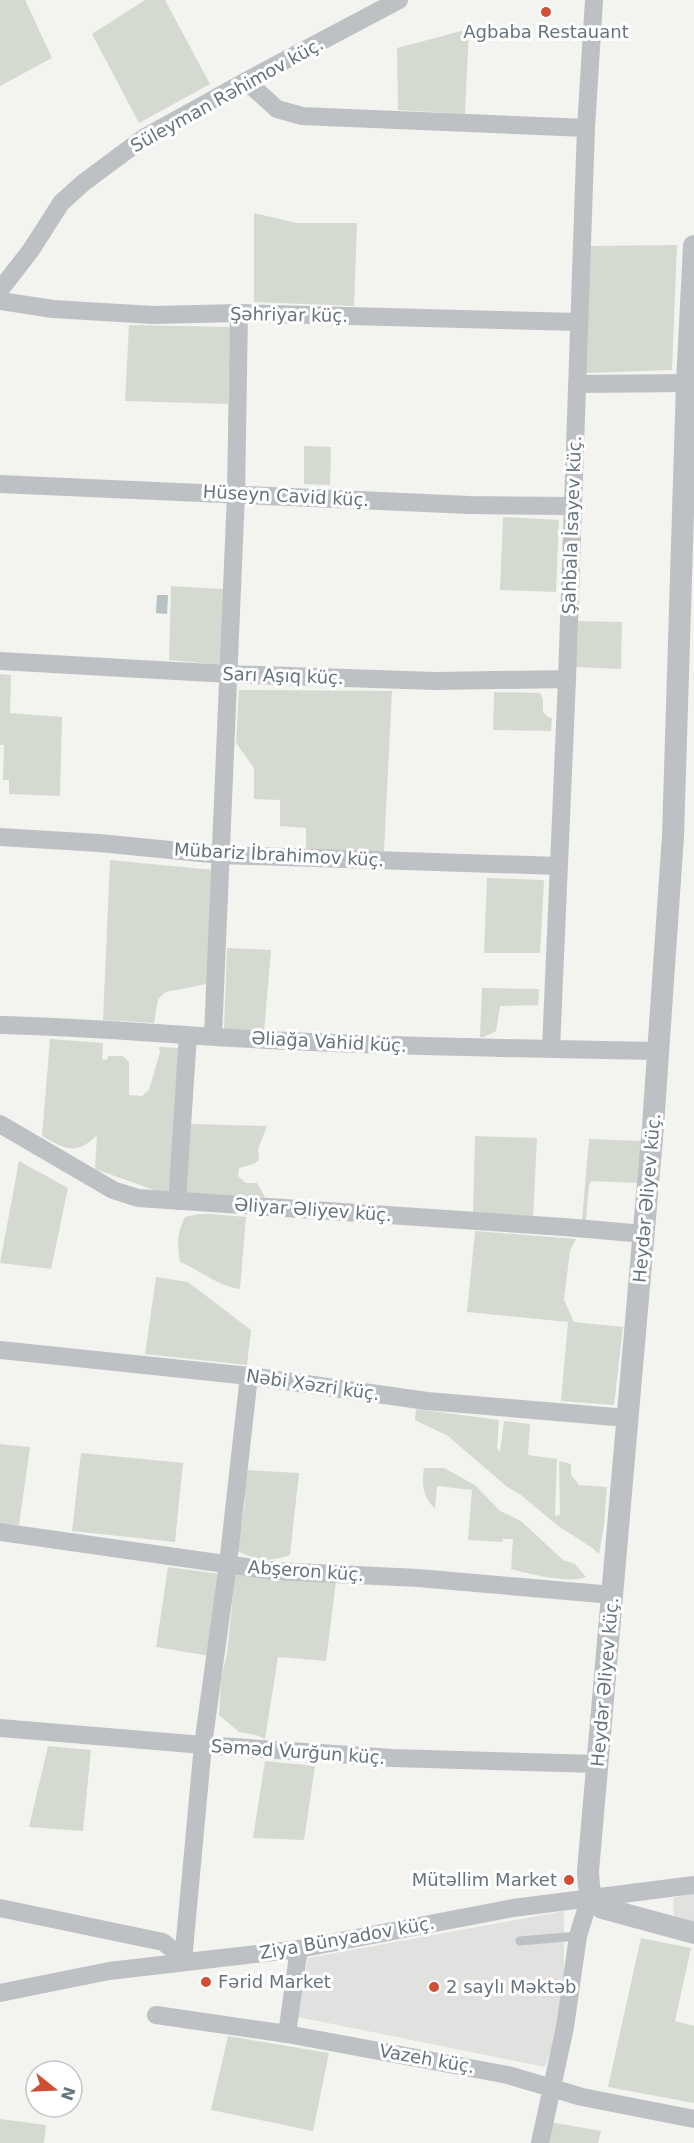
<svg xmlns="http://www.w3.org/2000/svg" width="694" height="2143" viewBox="0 0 694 2143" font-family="'DejaVu Sans',sans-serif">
<rect width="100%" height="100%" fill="#f3f3f0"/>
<path fill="#e1e2e0" d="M 694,1893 L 694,1922 L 674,1917 L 673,1898 Z
M 564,1911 L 564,2016 L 545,2067 L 298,2017 L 308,1958 Z"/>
<path fill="#d5dad1" d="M 0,0 L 25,0 L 52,58 L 0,86 Z
M 145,0 L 165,0 L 210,84 L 139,123 L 92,34 Z
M 469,29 L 465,114 L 398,110 L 397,48 Z
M 254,213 L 296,223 L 357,223 L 354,306 L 254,302 Z
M 677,245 L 672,370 L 585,373 L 589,246 Z
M 129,325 L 230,327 L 228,404 L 125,401 Z
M 304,446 L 331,447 L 330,485 L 304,484 Z
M 503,517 L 559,520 L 556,592 L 500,590 Z
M 171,586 L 223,589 L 222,665 L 169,660 Z
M 578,621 L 622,622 L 621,669 L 576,667 Z
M 0,674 L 11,675 L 10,713 L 62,717 L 60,796 L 9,794 L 9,780 L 3,780 L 4,745 L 0,745 Z
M 239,690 L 392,691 L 384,851 L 306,850 L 306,828 L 280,826 L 280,800 L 254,799 L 254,768 L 236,743 Z
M 494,692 L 540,693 L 543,700 L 543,712 L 548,717 L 552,718 L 551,731 L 493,730 Z
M 110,860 L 213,870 L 207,984 L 166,992 L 158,999 L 154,1023 L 103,1020 Z
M 487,878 L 544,880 L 540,953 L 484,953 Z
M 227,948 L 271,950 L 264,1032 L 224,1030 Z
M 482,988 L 539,989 L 538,1005 L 500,1006 L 496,1031 L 484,1037 L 480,1037 Z
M 50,1039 L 103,1043 L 102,1059 L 107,1060 L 108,1056 L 123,1056 L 129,1062 L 129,1095 L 142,1096 L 149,1090 L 160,1052 L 159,1047 L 181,1048 L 168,1195 L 95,1169 L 97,1135 C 76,1156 65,1149 42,1136 Z
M 191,1124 L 267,1126 L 258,1149 L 259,1160 L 254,1164 L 239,1168 L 238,1176 L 246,1183 L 257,1183 L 265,1197 L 186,1195 Z
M 475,1136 L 537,1138 L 533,1217 L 473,1213 Z
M 589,1139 L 641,1141 L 637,1183 L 592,1181 L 589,1185 L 586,1220 L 582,1220 Z
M 19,1161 L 68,1188 L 51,1269 L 0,1263 Z
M 199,1214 L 211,1214 L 246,1217 L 240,1289 C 215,1285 202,1271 180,1262 C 177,1246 177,1232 185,1217 Z
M 475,1231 L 576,1239 L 570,1251 L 564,1300 L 574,1322 L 623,1327 L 614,1405 L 561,1401 L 568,1322 L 467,1312 Z
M 156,1277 L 188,1282 L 251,1330 L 247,1365 L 145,1354 Z
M 416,1409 L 499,1420 L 497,1448 L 500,1452 L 504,1421 L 530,1424 L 528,1455 L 557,1459 L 555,1516 L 560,1515 L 559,1461 L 571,1464 L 571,1475 L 579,1485 L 607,1487 L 604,1525 L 599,1554 L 591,1547 L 558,1526 L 521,1495 L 506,1486 L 448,1436 L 415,1420 Z
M 0,1444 L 30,1447 L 19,1525 L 0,1523 Z
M 81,1453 L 183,1463 L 175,1542 L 72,1531 Z
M 424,1468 L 444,1468 L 475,1485 L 500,1511 L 521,1521 L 563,1560 L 575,1564 L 586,1577 C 571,1584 528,1574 511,1569 L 513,1539 L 503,1539 L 502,1542 L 468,1540 L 472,1490 L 437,1486 L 435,1509 C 423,1497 421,1484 424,1468 Z
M 246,1470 L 299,1473 L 290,1555 C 269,1563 257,1560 237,1551 L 245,1502 L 242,1484 Z
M 168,1567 L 221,1574 L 210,1656 L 156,1647 Z
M 235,1575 L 336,1581 L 326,1661 L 278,1657 L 265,1739 L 256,1735 L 239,1732 L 219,1715 L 221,1679 L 227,1653 Z
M 48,1746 L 91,1750 L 83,1831 L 29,1827 Z
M 265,1761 L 315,1766 L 304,1840 L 253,1838 Z
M 641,1938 L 691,1948 L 675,2021 L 694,2026 L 694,2103 L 608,2087 Z
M 228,2036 L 329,2053 L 313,2131 L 211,2110 Z
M 0,2119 L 46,2125 L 44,2143 L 0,2143 Z
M 550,2122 L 601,2131 L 598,2143 L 546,2143 Z"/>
<path fill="#b6c1c4" d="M 157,595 L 168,595 L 167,614 L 156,613 Z"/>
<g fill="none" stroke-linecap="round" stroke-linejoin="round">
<path stroke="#bdc1c4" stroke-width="9" d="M 520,1941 L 578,1936"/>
<path stroke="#bdc1c4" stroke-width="18" d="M 246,81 L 277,109 L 302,116 L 586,128
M 0,290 L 31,250 L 61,203 L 83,183 L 145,137 L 246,81 L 399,0
M 0,301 L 53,309 L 153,315 L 239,313 L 578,322
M 577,384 L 694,383
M 0,484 L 469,505 L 572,506
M 0,661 L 228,674 L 435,681 L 567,679
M 0,837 L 99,843 L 221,855 L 558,866
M 0,1025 C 97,1027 194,1037 290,1041 C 413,1047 536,1049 658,1051
M 213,1036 L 236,494 L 239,313
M 551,1049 L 567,679 L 586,128 L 594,0
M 0,1124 L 113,1190 L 138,1198 L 564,1227 L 644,1234
M 177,1201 L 188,1035
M 0,1350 L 249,1376 L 427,1401 L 627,1418
M 0,1532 L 274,1571 L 418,1578 L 613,1595
M 0,1728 L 203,1745 L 393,1758 L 597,1764
M 0,1908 L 163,1942 L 172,1949 L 183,1961
M 183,1961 L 203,1745 L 228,1564 L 249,1376
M 0,1993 L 109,1971 L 299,1949 L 513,1908 L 694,1885
M 156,2015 L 287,2034 L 508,2075 L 582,2097 L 694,2119
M 287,2034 L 299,1949
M 540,2143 L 565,2027 L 578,1936 L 590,1897"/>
<path stroke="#bdc1c4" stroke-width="22" d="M 694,246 L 687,383 L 673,836 L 653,1126 L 588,1871 C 589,1886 588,1899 602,1908 L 694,1933"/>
</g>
<g fill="#cf4e34" stroke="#fff" stroke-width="2">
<circle cx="546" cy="12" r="6"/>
<circle cx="569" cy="1880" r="6"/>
<circle cx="206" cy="1982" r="6"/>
<circle cx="434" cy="1987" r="6"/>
</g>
<g text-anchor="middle" stroke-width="6" stroke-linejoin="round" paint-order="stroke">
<g font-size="18" fill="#66747e" stroke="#fff" text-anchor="start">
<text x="546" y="38" text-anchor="middle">Agbaba Restauant</text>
<text x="557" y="1886" text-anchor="end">Mütəllim Market</text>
<text x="218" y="1988">Fərid Market</text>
<text x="446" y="1993">2 saylı Məktəb</text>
</g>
<g font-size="18" fill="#66747e" stroke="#fff">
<text transform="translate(227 95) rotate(-29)" y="6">Süleyman Rəhimov küç.</text>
<text transform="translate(289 315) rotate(1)" y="6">Şəhriyar küç.</text>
<text transform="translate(286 496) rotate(3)" y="6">Hüseyn Cavid küç.</text>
<text transform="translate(572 525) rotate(-88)" y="6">Şahbala İsayev küç.</text>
<text transform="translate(283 676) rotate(2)" y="6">Sarı Aşıq küç.</text>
<text transform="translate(279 855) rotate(3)" y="6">Mübariz İbrahimov küç.</text>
<text transform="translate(329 1042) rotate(3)" y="6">Əliağa Vahid küç.</text>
<text transform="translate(647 1198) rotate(-85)" y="6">Heydər Əliyev küç.</text>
<text transform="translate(313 1210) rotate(4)" y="6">Əliyar Əliyev küç.</text>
<text transform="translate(313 1385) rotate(8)" y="6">Nəbi Xəzri küç.</text>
<text transform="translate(306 1571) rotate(4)" y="6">Abşeron küç.</text>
<text transform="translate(605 1682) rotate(-85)" y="6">Heydər Əliyev küç.</text>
<text transform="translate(298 1752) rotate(4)" y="6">Səməd Vurğun küç.</text>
<text transform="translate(347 1938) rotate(-10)" y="6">Ziya Bünyadov küç.</text>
<text transform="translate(427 2059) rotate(10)" y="6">Vazeh küç.</text>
</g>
</g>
<g transform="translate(54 2089) rotate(108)"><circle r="28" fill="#ffffff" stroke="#c2c7cb" stroke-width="1.5"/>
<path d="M0-4.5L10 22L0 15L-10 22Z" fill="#cf4e34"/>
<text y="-9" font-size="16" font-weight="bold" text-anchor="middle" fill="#66747e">N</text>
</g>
</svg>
